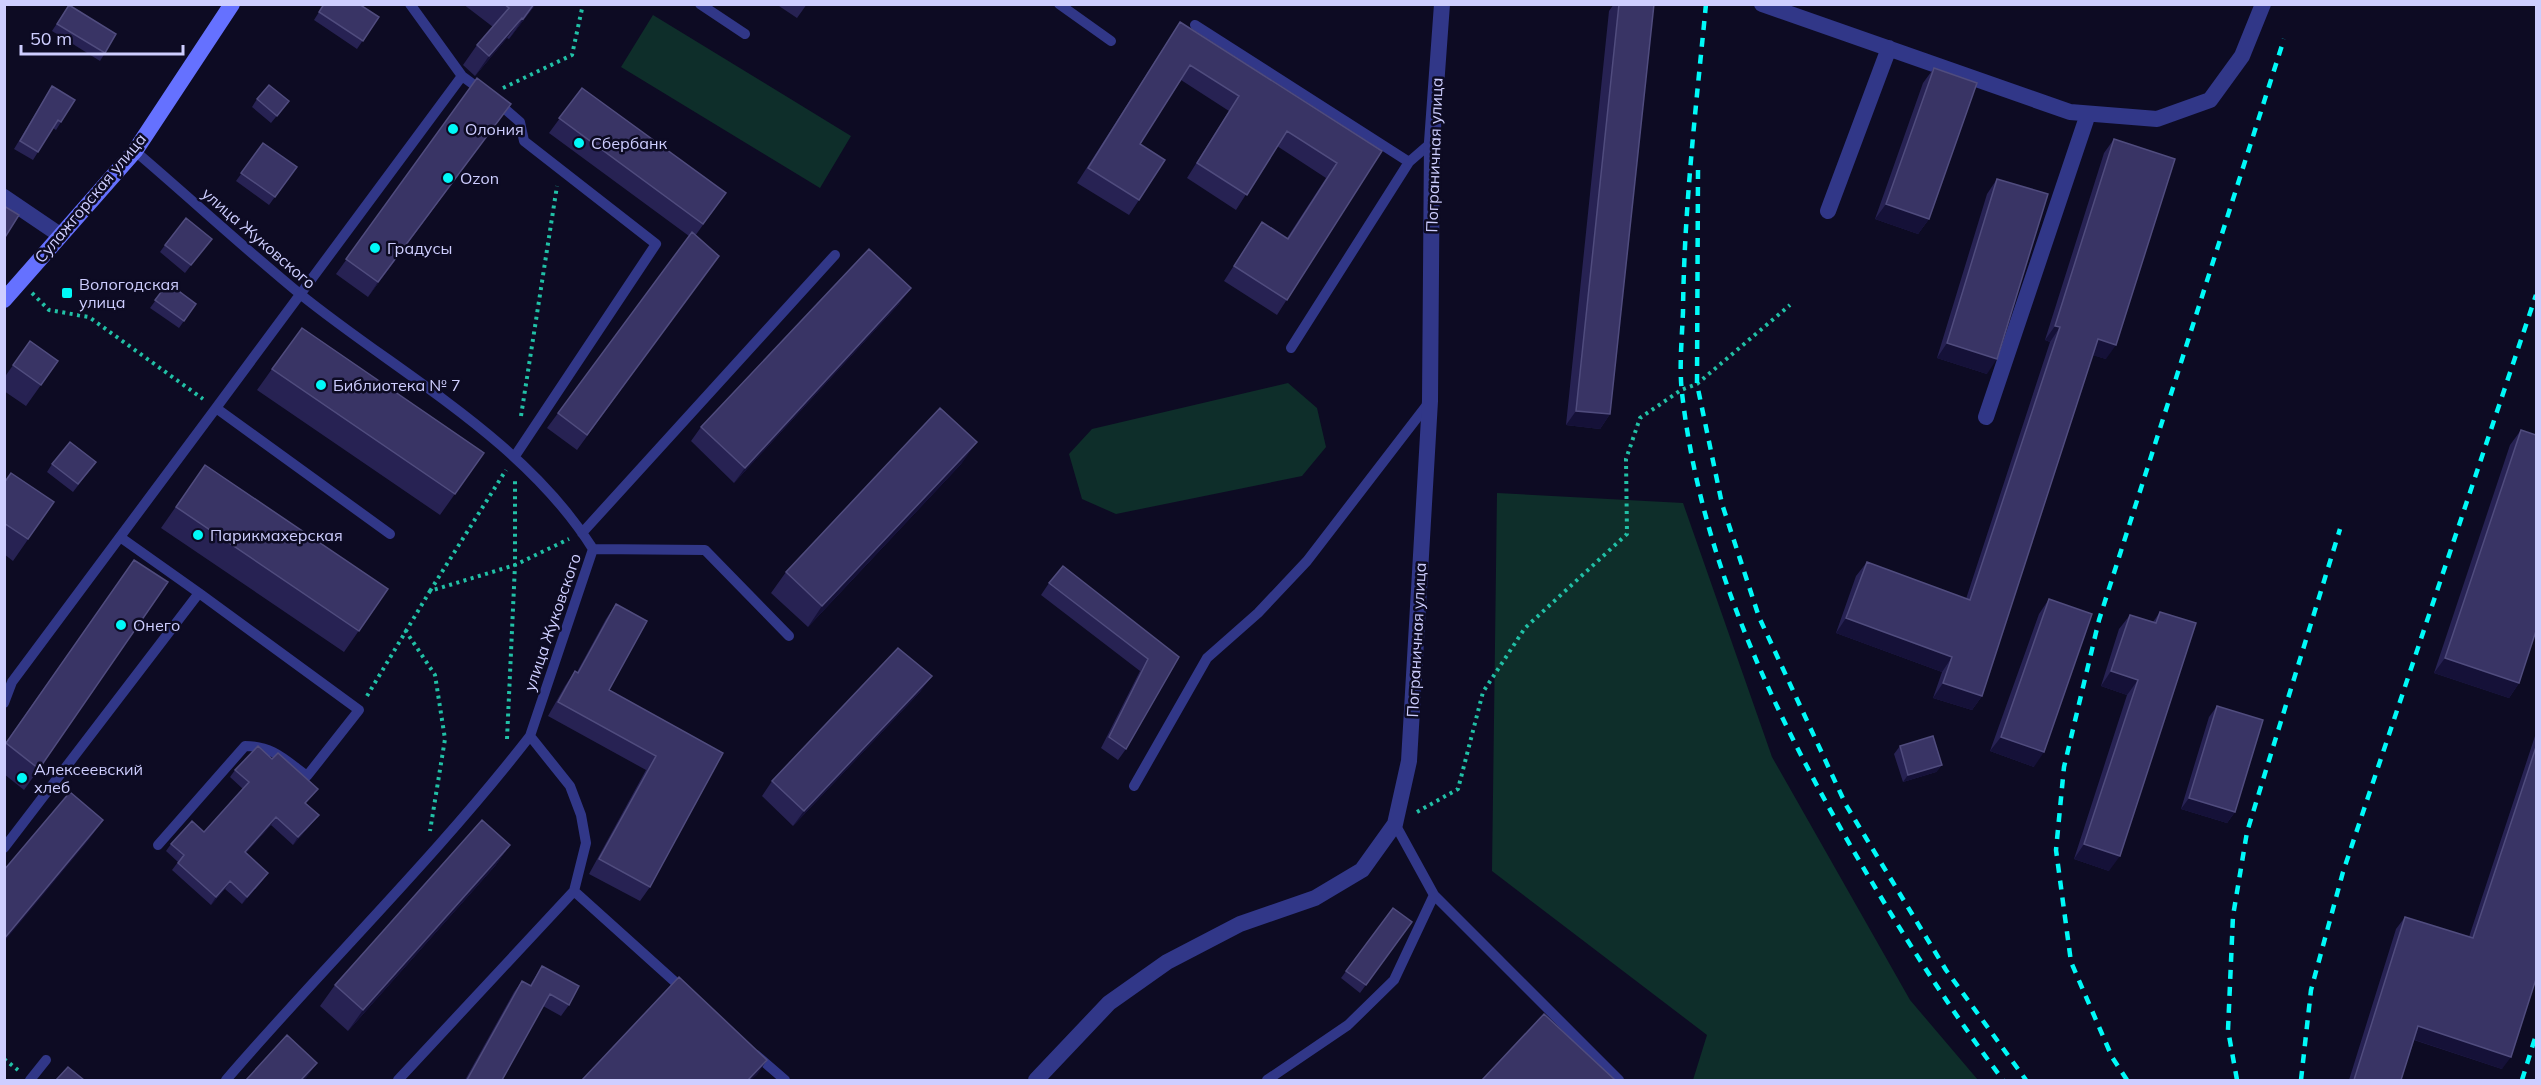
<svg xmlns="http://www.w3.org/2000/svg" width="2541" height="1085" viewBox="0 0 2541 1085" font-family="Mulish,sans-serif">
<rect width="100%" height="100%" fill="#0d0b23"/>
<path fill="#0e2e2a" d="M 653,15 L 851,136 L 820,188 L 621,67 Z
M 1288,383 L 1317,408 L 1326,447 L 1302,476 L 1116,514 L 1082,499 L 1069,454 L 1092,429 Z
M 1497,493 L 1683,503 L 1772,757 L 1910,1000 L 1978,1080 L 1693,1080 L 1707,1035 L 1492,871 Z"/>
<g fill="none" stroke-linecap="round" stroke-linejoin="round">
<path stroke="#21c0a6" stroke-width="4" stroke-dasharray="3 4.5" stroke-linecap="butt" d="M 503,88 L 572,55 L 583,4
M 32,293 L 49,310 L 89,317 L 203,399
M 521,416 L 557,186
M 430,591 L 506,470
M 405,630 L 435,675 L 445,739 L 430,831
M 367,696 L 430,591 L 515,565 L 569,539
M 507,739 L 515,565 L 515,480
M 1417,812 L 1458,789 L 1483,692 L 1525,628 L 1627,534 L 1626,459 L 1640,418 L 1681,390 L 1697,384 L 1790,305
M 4,1059 L 18,1070"/>
<path stroke="#313788" stroke-width="10" d="M 410,4 L 462,76 L 485,93
M 700,4 L 745,34
M 1059,4 L 1111,41
M 1195,25 L 1409,162
M 497,102 L 520,122 L 524,141 L 656,244 L 515,456
M 135,151 C 190,198 244,248 300,294 C 399,374 524,439 593,549 L 530,736 L 570,786 L 581,815 L 586,843 L 574,891 L 398,1080
M 1291,348 L 1409,162 L 1432,142
M 582,533 L 835,255
M 390,534 L 216,408 L 462,76
M 593,549 L 705,550 L 789,636
M 4,703 L 12,682 L 216,408
M 1134,786 L 1207,658 L 1258,613 L 1307,561 L 1430,401
M 1395,824 L 1434,895 L 1619,1080
M 158,845 L 245,746 C 273,746 285,760 307,776 L 359,710 L 199,593
M 4,848 L 199,593 L 120,537
M 574,891 L 684,990
M 756,1055 L 785,1080
M 30,1080 L 46,1060
M 226,1080 C 326,964 436,857 530,736
M 1267,1080 L 1348,1025 L 1394,980 L 1434,895"/>
<path stroke="#313788" stroke-width="16" d="M 1762,4 L 2070,112 L 2157,119 L 2210,100 L 2242,56 L 2263,4
M 4,197 L 60,235
M 1828,211 L 1889,48
M 1986,417 L 2088,114
M 1036,1080 L 1109,1003 L 1167,962 L 1240,924 L 1315,898 L 1362,870 L 1395,824 L 1409,761 L 1430,401 L 1432,142 L 1442,4"/>
<path stroke="#6571ff" stroke-width="16" d="M 4,300 L 135,151 L 232,4"/>
<path stroke="#00f9f8" stroke-width="4.5" stroke-dasharray="9 8" stroke-linecap="butt" d="M 1706,4 C 1696,107 1684,209 1683,312 C 1682,338 1679,367 1682,393 C 1701,561 1775,717 1860,862 C 1904,937 1951,1011 2003,1080
M 1698,170 L 1697,384 L 1722,504 L 1759,617 L 1846,805 L 1946,970 L 2026,1080
M 2127,1080 L 2112,1057 L 2071,962 L 2056,850 L 2064,767 L 2099,620 L 2284,39
M 2237,1080 L 2228,1030 L 2233,916 L 2247,832 L 2340,529
M 2301,1080 L 2311,990 L 2343,872 L 2536,295
M 2522,1080 L 2536,1035"/>
</g>
<path fill="#272253" d="M 324,4 L 379,17 L 357,49 L 314,20 Z
M 463,4 L 536,4 L 509,39 L 507,38 L 475,76 L 463,65 L 477,45 L 493,27 Z
M 776,4 L 807,4 L 797,18 Z
M 1614,4 L 1654,4 L 1610,414 L 1600,429 L 1566,425 L 1609,11 Z
M 69,5 L 105,53 L 100,61 L 52,31 Z
M 1180,22 L 1382,151 L 1277,315 L 1224,281 L 1262,222 L 1287,238 L 1326,178 L 1277,146 L 1236,210 L 1187,178 L 1229,111 L 1181,80 L 1140,144 L 1139,200 L 1129,215 L 1077,183 Z
M 1934,68 L 1929,219 L 1918,234 L 1875,219 L 1923,83 Z
M 477,78 L 511,104 L 368,297 L 336,274 Z
M 52,86 L 61,122 L 56,130 L 53,128 L 33,160 L 14,149 Z
M 582,88 L 726,193 L 695,236 L 708,270 L 577,450 L 547,428 L 689,236 L 549,133 Z
M 257,99 L 289,101 L 271,123 L 252,107 Z
M 2114,139 L 2106,359 L 2093,355 L 1982,696 L 1972,710 L 1933,698 L 1942,672 L 1836,633 L 1856,576 L 1867,562 L 1966,599 L 2050,342 L 2045,340 L 2104,153 Z
M 263,143 L 297,167 L 269,205 L 236,181 Z
M 1997,179 L 1987,374 L 1937,358 L 1987,194 Z
M 165,245 L 206,246 L 185,273 L 160,252 Z
M 168,283 L 196,304 L 179,328 L 150,308 Z
M 900,303 L 734,483 L 691,441 L 701,427 Z
M 30,341 L 58,361 L 26,406 L 4,391 L 4,378 Z
M 272,369 L 484,453 L 440,515 L 257,390 Z
M 2521,430 L 2519,683 L 2509,698 L 2434,673 L 2510,445 Z
M 962,463 L 808,627 L 771,593 L 786,572 Z
M 52,464 L 90,470 L 73,492 L 47,472 Z
M 205,465 L 388,589 L 344,652 L 161,528 Z
M 4,483 L 54,502 L 13,561 L 4,554 Z
M 134,560 L 39,769 L 24,790 L 4,774 L 4,745 Z
M 1049,583 L 1179,657 L 1126,749 L 1118,760 L 1101,748 L 1140,671 L 1041,595 Z
M 2049,599 L 2034,767 L 1990,751 L 2039,614 Z
M 616,604 L 609,690 L 723,753 L 650,887 L 640,901 L 589,874 L 646,770 L 548,716 L 565,686 L 575,671 L 577,672 L 606,619 Z
M 2160,612 L 2109,871 L 2074,859 L 2127,695 L 2101,686 L 2119,629 L 2130,615 L 2153,622 Z
M 921,691 L 793,826 L 762,796 L 772,781 Z
M 2217,706 L 2235,812 L 2227,823 L 2181,809 L 2209,717 Z
M 2536,733 L 2536,979 L 2502,1069 L 2414,1040 L 2401,1080 L 2349,1080 L 2396,929 L 2405,917 L 2469,937 Z
M 1900,746 L 1942,765 L 1936,772 L 1903,782 L 1894,754 Z
M 272,759 L 318,789 L 306,803 L 319,815 L 313,822 L 293,845 L 271,825 L 246,853 L 263,880 L 242,904 L 225,889 L 211,905 L 172,870 L 178,862 L 166,851 L 171,844 L 204,832 L 243,789 L 230,777 L 235,770 Z
M 510,845 L 495,866 L 348,1031 L 320,1006 L 335,985 Z
M 1393,908 L 1412,922 L 1360,993 L 1341,978 Z
M 542,966 L 569,1005 L 561,1016 L 543,1006 L 502,1080 L 465,1080 L 514,992 L 522,981 L 530,985 Z"/>
<path fill="#151138" d="M 534,4 L 536,4 L 509,39 L 523,19 Z
M 522,18 L 507,38 L 475,76 L 489,56 Z
M 511,104 L 500,118 L 368,297 L 378,282 Z
M 1886,204 L 1929,219 L 1918,234 L 1875,219 Z
M 911,288 L 900,303 L 734,483 L 745,468 Z
M 2055,326 L 2060,327 L 2050,342 L 2045,340 Z
M 2098,339 L 2116,345 L 2106,359 L 2088,354 Z
M 1947,343 L 1997,359 L 1987,374 L 1937,358 Z
M 1576,411 L 1610,414 L 1600,429 L 1566,425 Z
M 977,442 L 962,463 L 808,627 L 822,606 Z
M 1846,618 L 1952,657 L 1942,672 L 1836,633 Z
M 2445,658 L 2519,683 L 2509,698 L 2434,673 Z
M 2111,671 L 2138,680 L 2127,695 L 2101,686 Z
M 932,676 L 921,691 L 793,826 L 804,811 Z
M 1943,683 L 1982,696 L 1972,710 L 1933,698 Z
M 2001,737 L 2044,752 L 2034,767 L 1990,751 Z
M 1942,765 L 1936,772 L 1903,782 L 1908,775 Z
M 2189,798 L 2235,812 L 2227,823 L 2181,809 Z
M 319,815 L 313,822 L 293,845 L 298,837 Z
M 276,817 L 271,825 L 240,860 L 245,852 Z
M 103,820 L 88,841 L 4,942 L 4,939 Z
M 2084,844 L 2120,856 L 2109,871 L 2074,859 Z
M 510,845 L 495,866 L 348,1031 L 363,1010 Z
M 268,873 L 263,880 L 242,904 L 247,897 Z
M 230,881 L 225,889 L 211,905 L 216,897 Z
M 2418,1026 L 2511,1057 L 2502,1069 L 2409,1038 Z
M 767,1060 L 757,1075 L 751,1080 L 748,1080 Z
M 317,1063 L 305,1080 L 301,1080 Z"/>
<path fill="#393465" stroke="#504c7e" stroke-width="1.5" d="M 324,4 L 359,4 L 379,17 L 363,41 L 319,12 Z
M 504,4 L 534,4 L 523,19 L 522,18 L 489,56 L 477,45 L 509,8 Z
M 1619,4 L 1654,4 L 1610,414 L 1576,411 Z
M 69,5 L 116,34 L 105,53 L 57,24 Z
M 1180,22 L 1382,151 L 1287,300 L 1234,266 L 1262,222 L 1288,239 L 1337,163 L 1287,131 L 1247,195 L 1197,163 L 1239,96 L 1190,65 L 1140,144 L 1165,160 L 1139,200 L 1088,168 Z
M 1934,68 L 1977,83 L 1929,219 L 1886,204 Z
M 477,78 L 511,104 L 378,282 L 346,259 Z
M 269,85 L 289,101 L 277,116 L 257,99 Z
M 52,86 L 75,100 L 61,122 L 58,120 L 38,152 L 20,141 Z
M 582,88 L 726,193 L 703,224 L 559,118 Z
M 2114,139 L 2175,159 L 2116,345 L 2098,339 L 1982,696 L 1943,683 L 1952,657 L 1846,618 L 1867,562 L 1970,600 L 2060,327 L 2055,326 Z
M 263,143 L 297,167 L 275,197 L 241,173 Z
M 1997,179 L 2048,194 L 1997,359 L 1947,343 Z
M 4,206 L 19,215 L 4,239 Z
M 186,218 L 212,239 L 191,265 L 165,245 Z
M 692,232 L 719,256 L 587,435 L 558,413 Z
M 869,249 L 911,288 L 745,468 L 701,427 Z
M 168,283 L 196,304 L 184,321 L 155,300 Z
M 302,328 L 484,453 L 455,494 L 272,369 Z
M 30,341 L 58,361 L 41,385 L 13,365 Z
M 940,408 L 977,442 L 822,606 L 786,572 Z
M 2521,430 L 2536,435 L 2536,631 L 2519,683 L 2445,658 Z
M 70,442 L 96,462 L 78,484 L 52,464 Z
M 205,465 L 388,589 L 359,631 L 176,507 Z
M 11,473 L 54,502 L 28,539 L 4,523 L 4,483 Z
M 134,560 L 168,582 L 39,769 L 6,743 Z
M 1063,566 L 1179,657 L 1126,749 L 1109,737 L 1148,659 L 1049,583 Z
M 2049,599 L 2092,614 L 2044,752 L 2001,737 Z
M 616,604 L 647,621 L 609,690 L 723,753 L 650,887 L 599,859 L 656,756 L 558,702 L 575,671 L 578,673 Z
M 2160,612 L 2196,623 L 2120,856 L 2084,844 L 2138,680 L 2111,671 L 2130,615 L 2156,623 Z
M 898,648 L 932,676 L 804,811 L 772,781 Z
M 2217,706 L 2263,720 L 2235,812 L 2189,798 Z
M 1933,736 L 1942,765 L 1908,775 L 1900,746 Z
M 258,746 L 272,759 L 278,753 L 318,789 L 305,803 L 319,815 L 298,837 L 276,817 L 245,852 L 268,873 L 247,897 L 230,881 L 216,897 L 178,863 L 184,855 L 171,844 L 192,821 L 204,832 L 249,782 L 235,770 Z
M 2536,747 L 2536,979 L 2511,1057 L 2418,1026 L 2401,1080 L 2354,1080 L 2405,917 L 2473,938 Z
M 70,792 L 103,820 L 4,939 L 4,870 Z
M 482,820 L 510,845 L 363,1010 L 335,985 Z
M 1393,908 L 1412,922 L 1366,985 L 1346,971 Z
M 542,966 L 579,986 L 569,1005 L 550,994 L 502,1080 L 467,1080 L 522,981 L 531,986 Z
M 679,977 L 767,1060 L 748,1080 L 582,1080 Z
M 1544,1014 L 1615,1080 L 1482,1080 Z
M 287,1035 L 317,1063 L 301,1080 L 246,1080 Z
M 68,1067 L 84,1080 L 56,1080 Z"/>
<g fill="#00f9f8" stroke="#0d0b23" stroke-width="2">
<circle cx="453" cy="129" r="6"/>
<circle cx="579" cy="143" r="6"/>
<circle cx="448" cy="178" r="6"/>
<circle cx="375" cy="248" r="6"/>
<rect x="61" y="287" width="12" height="12" rx="3"/>
<circle cx="321" cy="385" r="6"/>
<circle cx="198" cy="535" r="6"/>
<circle cx="121" cy="625" r="6"/>
<circle cx="22" cy="778" r="6"/>
</g>
<g text-anchor="middle" stroke-width="5" stroke-linejoin="round" paint-order="stroke">
<g font-size="16" fill="#ceceff" stroke="#0d0b23" text-anchor="start">
<text x="465" y="135">Олония</text>
<text x="591" y="149">Сбербанк</text>
<text x="460" y="184">Ozon</text>
<text x="387" y="254">Градусы</text>
<text x="79" y="290">Вологодская<tspan x="79" dy="18">улица</tspan></text>
<text x="333" y="391">Библиотека № 7</text>
<text x="210" y="541">Парикмахерская</text>
<text x="133" y="631">Онего</text>
<text x="34" y="775">Алексеевский<tspan x="34" dy="18">хлеб</tspan></text>
</g>
<g font-size="16" fill="#ceceff" stroke="#0d0b23">
<text transform="translate(1434 155) rotate(-88)" y="6">Пограничная улица</text>
<text transform="translate(90 198) rotate(-50)" y="6">Сулажгорская улица</text>
<text transform="translate(259 238) rotate(41)" y="6">улица Жуковского</text>
<text transform="translate(552 622) rotate(-71)" y="6">улица Жуковского</text>
<text transform="translate(1416 640) rotate(-87)" y="6">Пограничная улица</text>
</g>
</g>
<rect width="2541" height="1085" fill="none" stroke="#ceceff" stroke-width="12"/>
<path d="M21 45v9h162v-9" fill="none" stroke="#ceceff" stroke-width="3"/>
<text x="30" y="45" font-size="18" fill="#ceceff" stroke="#0d0b23" stroke-width="4.5" paint-order="stroke">50 m</text>
</svg>
